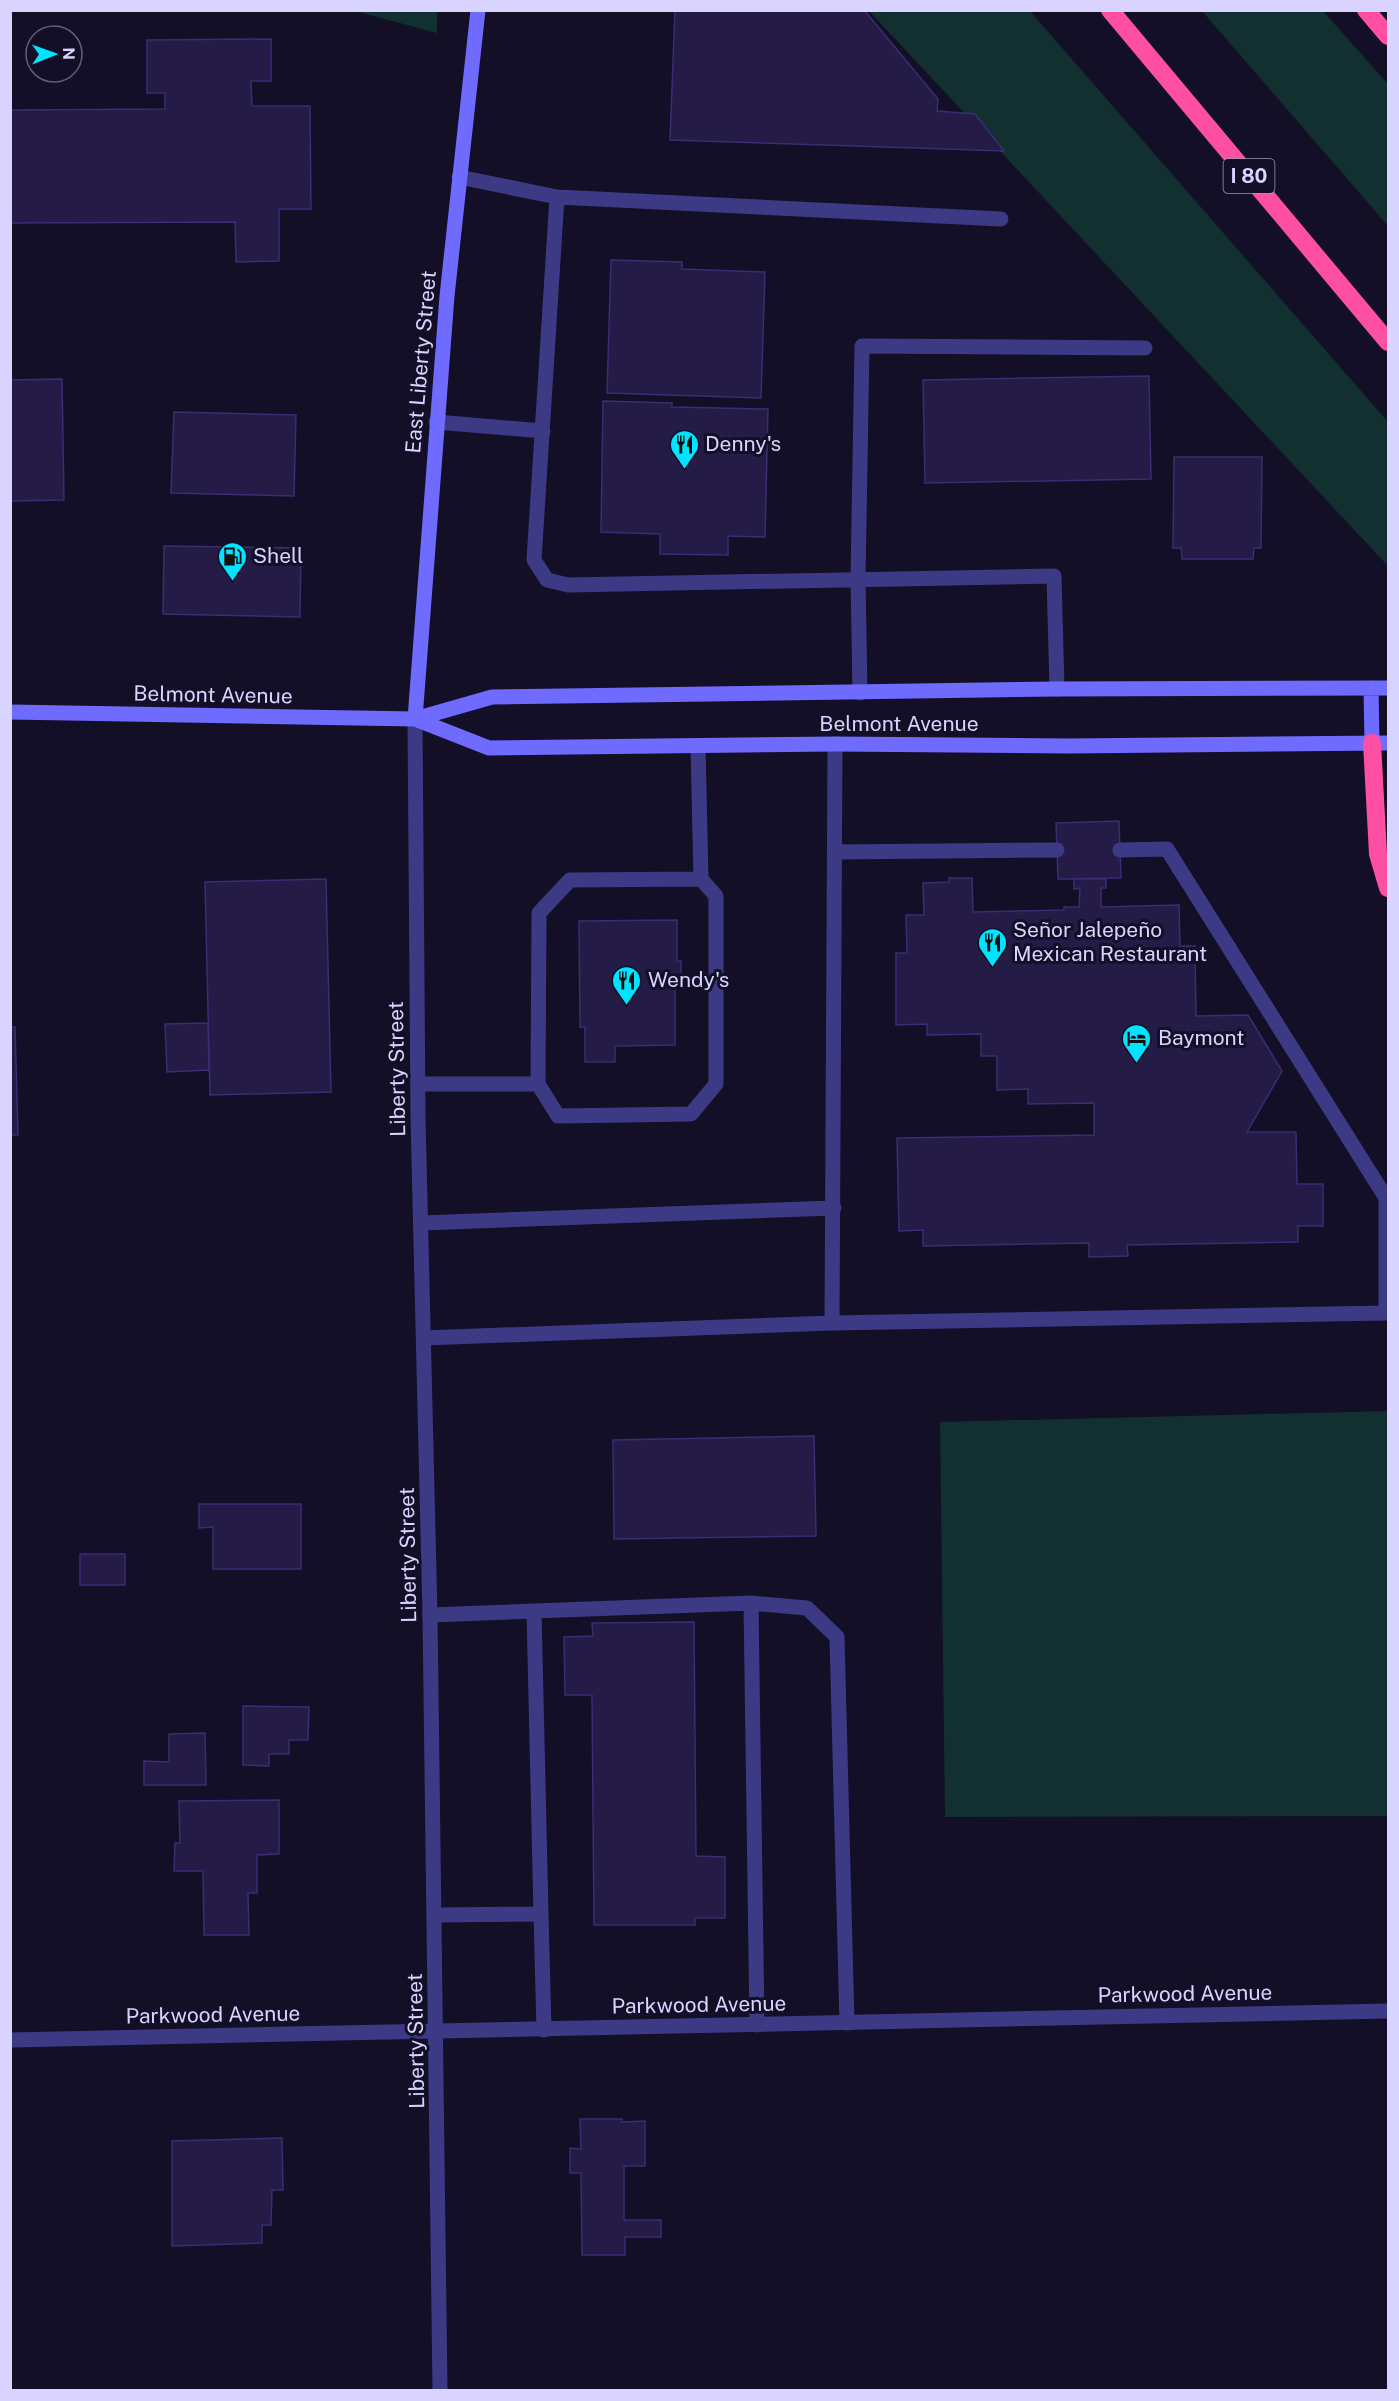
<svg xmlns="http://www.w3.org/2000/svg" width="1399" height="2401" viewBox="0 0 1399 2401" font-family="'Public Sans',sans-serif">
<rect width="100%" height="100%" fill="#130f26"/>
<path fill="#12302f" d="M 355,11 L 437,11 L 437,33 Z
M 869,11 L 1030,11 L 1388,422 L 1388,566 Z
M 1202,11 L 1323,11 L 1388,84 L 1388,226 Z
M 1388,1411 L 1388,1816 L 945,1817 L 940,1422 Z"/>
<path fill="#241b47" stroke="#3b2d73" stroke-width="1.5" d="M 675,10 L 864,10 L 938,99 L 937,111 L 975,114 L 1004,151 L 670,140 Z
M 271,39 L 271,81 L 251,81 L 252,106 L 310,106 L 311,209 L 279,209 L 279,261 L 236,262 L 235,222 L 10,223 L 10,110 L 165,109 L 165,93 L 147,93 L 147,40 Z
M 611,260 L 682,262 L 682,269 L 765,272 L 761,398 L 607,393 Z
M 1149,376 L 1151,479 L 925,483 L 923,380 Z
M 62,379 L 64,500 L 10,501 L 10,380 Z
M 603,401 L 672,403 L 672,407 L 768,409 L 765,537 L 728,536 L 728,555 L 660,554 L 660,534 L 601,532 Z
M 174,412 L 296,415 L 294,496 L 171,493 Z
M 1174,457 L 1262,457 L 1261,548 L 1254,548 L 1253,559 L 1182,559 L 1181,548 L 1173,548 Z
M 164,546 L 301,548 L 300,617 L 163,614 Z
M 1119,821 L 1121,878 L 1058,879 L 1056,823 Z
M 949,878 L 972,878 L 973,912 L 1064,910 L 1064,907 L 1079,907 L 1080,888 L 1074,889 L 1074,879 L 1106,879 L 1106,888 L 1101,888 L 1101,907 L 1179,905 L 1180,946 L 1195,946 L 1196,1016 L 1248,1015 L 1282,1071 L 1247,1132 L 1296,1132 L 1297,1184 L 1323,1184 L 1323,1226 L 1298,1226 L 1298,1242 L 1127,1245 L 1128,1256 L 1089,1257 L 1089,1243 L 923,1246 L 923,1230 L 899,1231 L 897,1138 L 1094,1135 L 1094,1103 L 1028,1104 L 1028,1089 L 997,1090 L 997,1056 L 981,1056 L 981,1034 L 927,1035 L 927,1024 L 896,1025 L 896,953 L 907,953 L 906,915 L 924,915 L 923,883 L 949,882 Z
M 326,879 L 331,1092 L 210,1095 L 205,882 Z
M 677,920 L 677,961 L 681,961 L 681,984 L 675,984 L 675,1045 L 615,1046 L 615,1062 L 585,1062 L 585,1027 L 580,1027 L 579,921 Z
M 208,1023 L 209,1070 L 167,1072 L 165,1024 Z
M 10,1027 L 15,1027 L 18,1135 L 10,1135 Z
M 814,1436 L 816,1536 L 614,1539 L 613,1440 Z
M 199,1504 L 301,1504 L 301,1569 L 213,1569 L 213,1527 L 199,1528 Z
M 80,1554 L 125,1554 L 125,1585 L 80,1585 Z
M 694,1622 L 696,1856 L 725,1857 L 725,1918 L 695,1918 L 695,1925 L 594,1925 L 592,1695 L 565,1695 L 564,1637 L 593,1636 L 592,1623 Z
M 243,1706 L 309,1707 L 308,1740 L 289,1740 L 289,1754 L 269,1754 L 269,1766 L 243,1765 Z
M 205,1733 L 206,1785 L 144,1785 L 144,1761 L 169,1762 L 169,1734 Z
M 279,1800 L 279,1854 L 257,1855 L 257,1893 L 248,1893 L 249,1935 L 204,1935 L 203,1871 L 174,1871 L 175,1843 L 180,1843 L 179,1801 Z
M 580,2119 L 622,2119 L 622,2122 L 645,2121 L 645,2166 L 624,2166 L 624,2220 L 661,2220 L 661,2237 L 625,2237 L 625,2255 L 582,2255 L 581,2173 L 570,2173 L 570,2148 L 581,2149 Z
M 282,2138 L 283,2190 L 272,2190 L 271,2225 L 262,2225 L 262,2243 L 172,2246 L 172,2141 Z"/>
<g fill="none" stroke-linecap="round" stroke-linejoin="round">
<path stroke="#3d3a85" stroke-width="15" d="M 459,177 L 557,197 L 1001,219
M 557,197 L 534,560 L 547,580 L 568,585 L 1054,576 L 1057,689
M 436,422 L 543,431
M 860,693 L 858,579 L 862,346 L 1145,348
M 698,746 L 701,879 L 716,896 L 716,1084 L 691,1114 L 558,1116 L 538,1084 L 539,913 L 570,880 L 701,879
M 835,852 L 1057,850
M 418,1084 L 538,1084
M 421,1223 L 834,1208
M 832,1323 L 1386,1313 L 1386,1198 L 1167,849 L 1120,850
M 424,1338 L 832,1323 L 835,744
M 751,1603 L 757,2025
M 534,1611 L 751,1603 L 807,1608 L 837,1637 L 847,2023
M 430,1615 L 534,1611 L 541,1914 L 435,1915
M 541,1914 L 544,2030"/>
<path stroke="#3d3a85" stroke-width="15" d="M 415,719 L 418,1118 L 430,1615 L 440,2390
M 10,2040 L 1388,2011"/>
<path stroke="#6f6bff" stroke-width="15" d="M 1371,688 L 1372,743
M 10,712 L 415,719 L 492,697 L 1057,689 L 1388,688
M 415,719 L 489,748 L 835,744 L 1068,746 L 1388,743
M 415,719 L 447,296 L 478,10"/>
<path stroke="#ff4fa3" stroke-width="18" d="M 1110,10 L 1388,342
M 1366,10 L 1388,36
M 1372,743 L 1378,854 L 1388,888"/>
</g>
<defs>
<symbol id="restaurant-pin" viewBox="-11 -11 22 30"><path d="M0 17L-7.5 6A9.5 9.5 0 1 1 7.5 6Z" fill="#00e5ff" stroke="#130f26"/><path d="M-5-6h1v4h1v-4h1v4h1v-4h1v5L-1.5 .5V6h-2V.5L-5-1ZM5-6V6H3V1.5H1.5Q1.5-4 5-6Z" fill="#111"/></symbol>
<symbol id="fuel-pin" viewBox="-11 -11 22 30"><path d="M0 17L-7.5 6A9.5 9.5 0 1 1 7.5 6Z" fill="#00e5ff" stroke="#130f26"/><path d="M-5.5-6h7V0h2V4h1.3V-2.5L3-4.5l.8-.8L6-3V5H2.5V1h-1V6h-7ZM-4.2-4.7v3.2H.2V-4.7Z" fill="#111"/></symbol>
<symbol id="hotel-pin" viewBox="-11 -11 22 30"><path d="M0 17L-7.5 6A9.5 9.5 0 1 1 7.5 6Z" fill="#00e5ff" stroke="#130f26"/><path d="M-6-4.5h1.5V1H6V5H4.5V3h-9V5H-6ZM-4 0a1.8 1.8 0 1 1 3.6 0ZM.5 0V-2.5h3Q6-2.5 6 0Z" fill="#111"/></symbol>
</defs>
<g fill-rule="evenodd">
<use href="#restaurant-pin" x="668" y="428" width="33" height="45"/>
<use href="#fuel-pin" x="216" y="540" width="33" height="45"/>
<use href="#restaurant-pin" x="976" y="926" width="33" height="45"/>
<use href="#restaurant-pin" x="610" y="964" width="33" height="45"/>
<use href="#hotel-pin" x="1120" y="1022" width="33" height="45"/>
</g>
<g text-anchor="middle" stroke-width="6" stroke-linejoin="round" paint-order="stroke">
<rect fill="#130f26" stroke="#9e99be" stroke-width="1.5" x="1223.5" y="159" width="51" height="34" rx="4.5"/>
<g font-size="20" font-weight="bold" fill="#d9d4ff">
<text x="1249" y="183">I 80</text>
</g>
<g font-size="21" fill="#d9d4ff" stroke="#130f26">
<text transform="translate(421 362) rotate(-85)" y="7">East Liberty Street</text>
<text transform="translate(213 695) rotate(1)" y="7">Belmont Avenue</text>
<text x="899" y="731">Belmont Avenue</text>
<text transform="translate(397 1069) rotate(-91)" y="7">Liberty Street</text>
<text transform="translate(408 1555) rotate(-91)" y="7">Liberty Street</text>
<text transform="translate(1185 1994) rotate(-1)" y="7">Parkwood Avenue</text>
<text transform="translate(699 2005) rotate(-1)" y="7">Parkwood Avenue</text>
<text transform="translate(213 2015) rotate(-1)" y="7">Parkwood Avenue</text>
<text transform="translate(416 2041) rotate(-91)" y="7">Liberty Street</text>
</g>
<g font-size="21" fill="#d9d4ff" stroke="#130f26" text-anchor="start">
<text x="705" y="451">Denny's</text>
<text x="253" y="563">Shell</text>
<text x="1013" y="937">Señor Jalepeño<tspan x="1013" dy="24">Mexican Restaurant</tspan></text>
<text x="648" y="987">Wendy's</text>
<text x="1158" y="1045">Baymont</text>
</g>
</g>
<rect width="1399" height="2401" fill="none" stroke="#d9d4ff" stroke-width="24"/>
<g transform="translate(54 54) rotate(89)"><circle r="28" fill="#130f26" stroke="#625e7d" stroke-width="1.5"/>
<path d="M0-4.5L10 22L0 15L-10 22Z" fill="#00e5ff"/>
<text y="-9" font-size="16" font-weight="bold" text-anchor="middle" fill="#d9d4ff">N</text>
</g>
</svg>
